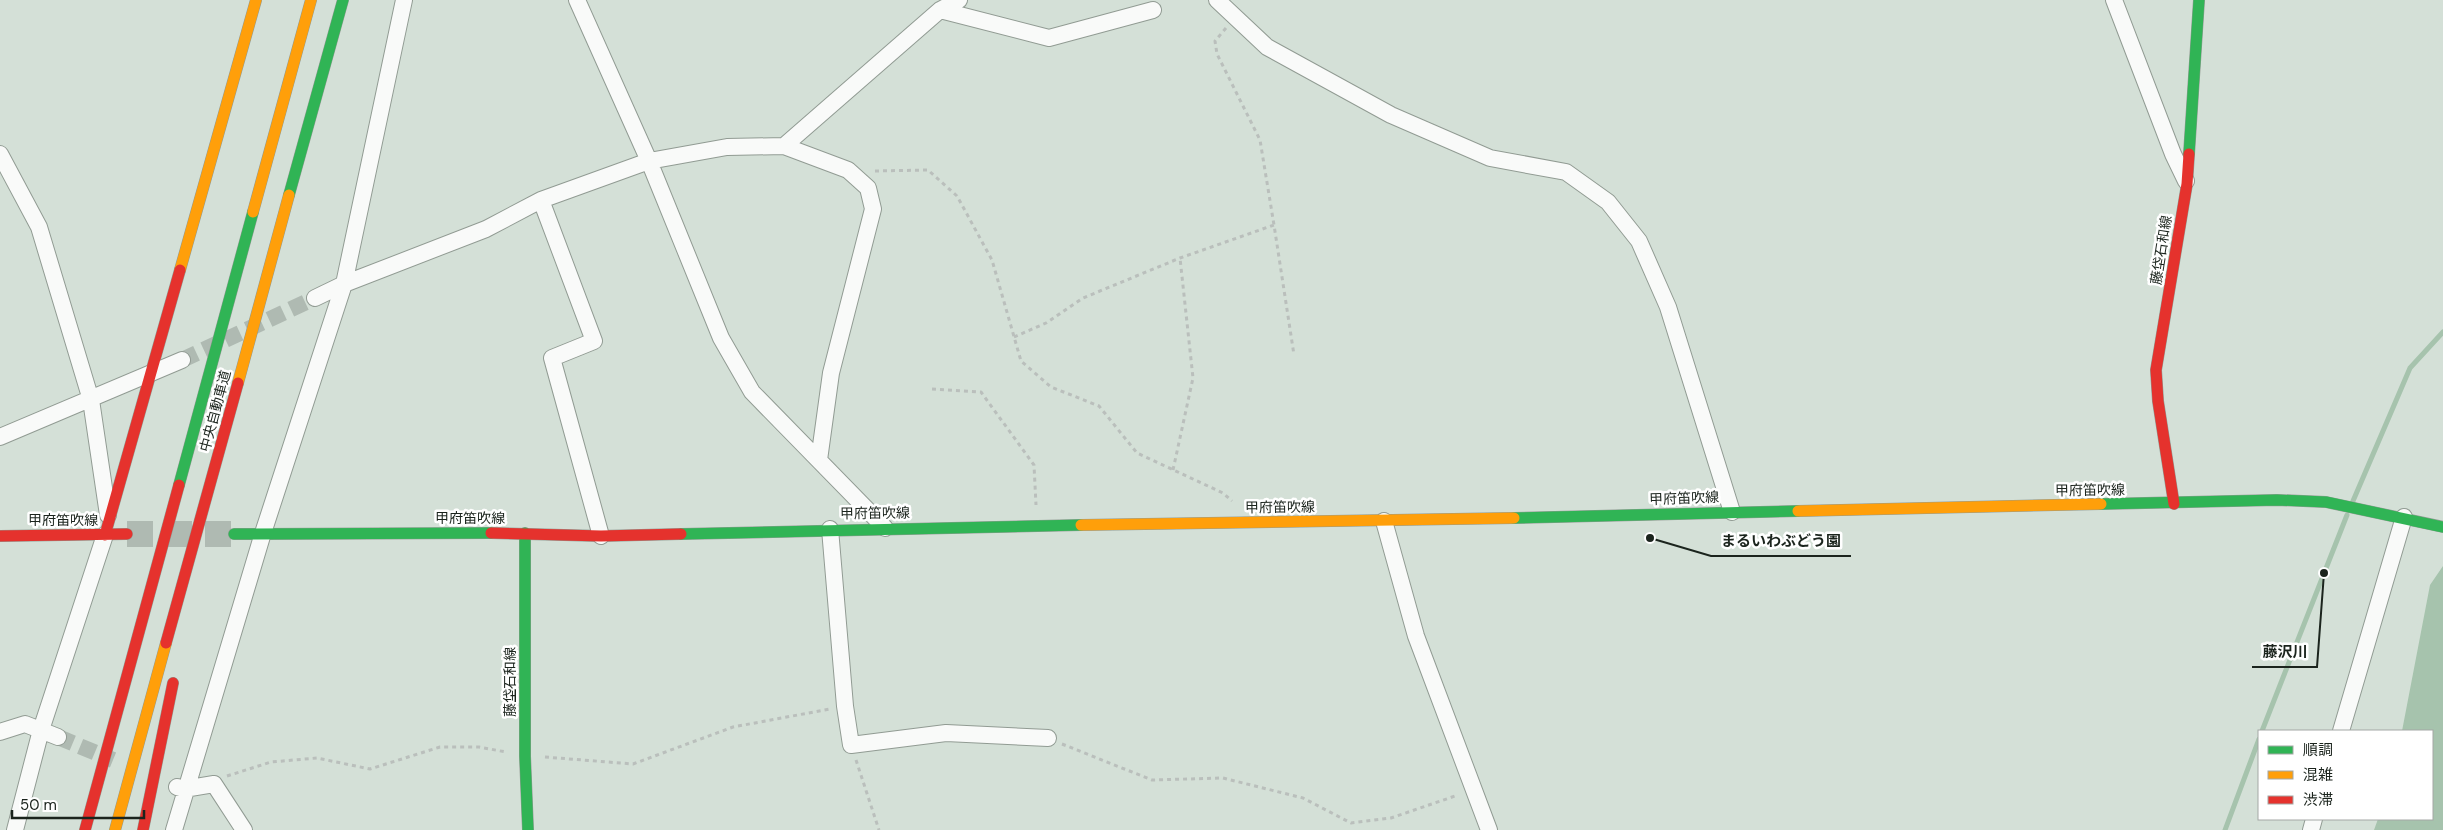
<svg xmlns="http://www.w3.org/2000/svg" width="2443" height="830" viewBox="0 0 2443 830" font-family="'DM Sans','Noto Sans JP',sans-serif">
<rect width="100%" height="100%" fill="#d4e0d7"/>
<path fill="#a6c3ad" d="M 2443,566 L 2443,830 L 2374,830 L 2378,819 L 2432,819 L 2432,731 L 2402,731 L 2430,585 Z"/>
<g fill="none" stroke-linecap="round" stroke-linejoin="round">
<path stroke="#a6c3ad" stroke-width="5" d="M 2353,501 L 2410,368 L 2443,332
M 2262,731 L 2347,515
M 2225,830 L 2259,739"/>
<path stroke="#afbab2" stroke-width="16" stroke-dasharray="16 8" stroke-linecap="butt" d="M 182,360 L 315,298
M 58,737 L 113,760"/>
<path stroke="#afbab2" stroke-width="26" stroke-dasharray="26 13" stroke-linecap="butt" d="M 127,534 L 234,534"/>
<defs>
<path id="street" d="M 577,0 L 649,161 L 721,338 L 752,392 L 885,528
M 1217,0 L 1267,47 L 1391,115 L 1490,158 L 1566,172 L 1608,202 L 1639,241 L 1668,307 L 1732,512
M 2114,0 L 2173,154 L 2186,181
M 940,10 L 1049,38 L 1153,10
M 784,146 L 848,170 L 868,188 L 873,209 L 831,373 L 819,460
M 0,154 L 39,227 L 91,400 L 108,515
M 541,200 L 594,341 L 552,358 L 601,536
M 315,298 L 344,284 L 486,229 L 541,200 L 649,161 L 727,147 L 784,146 L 940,10 L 959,0
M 0,437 L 182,360
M 1384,521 L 1416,636 L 1489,830
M 830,529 L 845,706 L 851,745 L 946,733 L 1048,738
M 2341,731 L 2404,517
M 0,732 L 25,724 L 58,737
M 177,787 L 184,789 L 214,784 L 244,830
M 15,830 L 41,730 L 105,535
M 174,830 L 263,533 L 344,284 L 404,0
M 2311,830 L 2314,819"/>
<path id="fast" d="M 2189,154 L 2199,0
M 289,195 L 343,0
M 179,485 L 253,212
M 2101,504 L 2277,500 L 2326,502 L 2443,527
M 1514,518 L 1798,511
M 525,533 L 525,756 L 528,830
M 234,534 L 491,533
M 681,534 L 1081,525"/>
<path id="slow" d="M 253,212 L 311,0
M 180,270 L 256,0
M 238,383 L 289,195
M 1798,511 L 2101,504
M 1081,525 L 1514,518
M 115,830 L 166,643"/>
<path id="jam" d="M 2174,504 L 2158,401 L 2156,370 L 2187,184 L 2189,154
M 491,533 L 601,536 L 681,534
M 105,535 L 180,270
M 0,536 L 127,534
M 166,643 L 238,383
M 85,830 L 179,485
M 143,830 L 173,683"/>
</defs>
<use href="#street" stroke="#919b93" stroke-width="18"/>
<use href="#fast" stroke="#919b93" stroke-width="12"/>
<use href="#slow" stroke="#919b93" stroke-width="12"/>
<use href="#jam" stroke="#919b93" stroke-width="12"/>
<path stroke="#babfbc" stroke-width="3" stroke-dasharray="4 4" stroke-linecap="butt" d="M 1226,28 L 1215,41 L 1217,54 L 1260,140 L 1274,225
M 875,171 L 928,170 L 957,196 L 992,260 L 1021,361 L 1051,387 L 1099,406 L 1137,453 L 1223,493 L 1232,501
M 1014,337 L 1046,323 L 1083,298 L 1180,258 L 1274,225 L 1294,355
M 932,389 L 981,392 L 1034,465 L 1036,505
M 1173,470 L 1193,378 L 1180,258
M 1062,744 L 1152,780 L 1223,778 L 1303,798 L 1351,823 L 1391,818 L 1458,795
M 545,757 L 633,764 L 733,727 L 830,709
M 856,760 L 879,830
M 227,776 L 271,762 L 317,758 L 370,769 L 440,747 L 479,747 L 506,752"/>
<use href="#street" stroke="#f9faf9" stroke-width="16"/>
<use href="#fast" stroke="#30b455" stroke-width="11"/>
<use href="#slow" stroke="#ff9f0a" stroke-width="11"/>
<use href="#jam" stroke="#e5322d" stroke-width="11"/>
</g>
<g text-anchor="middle" stroke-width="5" stroke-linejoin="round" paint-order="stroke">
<g font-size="14" fill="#1b241d" stroke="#fff">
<text transform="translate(2161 250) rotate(-81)" y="5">藤垈石和線</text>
<text transform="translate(215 411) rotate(-75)" y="5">中央自動車道</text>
<text transform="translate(2090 490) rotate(-1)" y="5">甲府笛吹線</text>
<text transform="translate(1684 498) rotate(-2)" y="5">甲府笛吹線</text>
<text transform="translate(1280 507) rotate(-1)" y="5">甲府笛吹線</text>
<text transform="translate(875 513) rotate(-1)" y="5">甲府笛吹線</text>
<text x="470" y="523">甲府笛吹線</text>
<text x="63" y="525">甲府笛吹線</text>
<text transform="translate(510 682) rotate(-90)" y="5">藤垈石和線</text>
</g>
</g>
<path fill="none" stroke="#1b241d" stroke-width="2" d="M1650 538L1711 556H1851M2324 573L2317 667H2252"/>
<g fill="#1b241d" stroke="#fff" stroke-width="2">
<circle cx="1650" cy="538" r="5"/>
<circle cx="2324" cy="573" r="5"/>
</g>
<g font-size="15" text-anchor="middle" font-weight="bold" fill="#1b241d" stroke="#fff" stroke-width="5" stroke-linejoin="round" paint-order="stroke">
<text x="1781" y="546">まるいわぶどう園</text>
<text x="2285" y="657">藤沢川</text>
</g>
<rect x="2258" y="730" width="175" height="90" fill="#ffffff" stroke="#a4a7a5"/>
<rect x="2268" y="746" width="25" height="8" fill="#30b455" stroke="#a4a7a5"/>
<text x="2303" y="755" font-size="15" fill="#1b241d">順調</text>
<rect x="2268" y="771" width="25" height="8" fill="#ff9f0a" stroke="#a4a7a5"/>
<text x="2303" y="780" font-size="15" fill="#1b241d">混雑</text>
<rect x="2268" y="796" width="25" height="8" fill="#e5322d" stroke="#a4a7a5"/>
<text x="2303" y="805" font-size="15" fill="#1b241d">渋滞</text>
<path d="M12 810v8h132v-8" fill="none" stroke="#1b241d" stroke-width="2.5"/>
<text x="20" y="810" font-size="15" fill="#1b241d" stroke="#ffffff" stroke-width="4" paint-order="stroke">50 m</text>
</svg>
